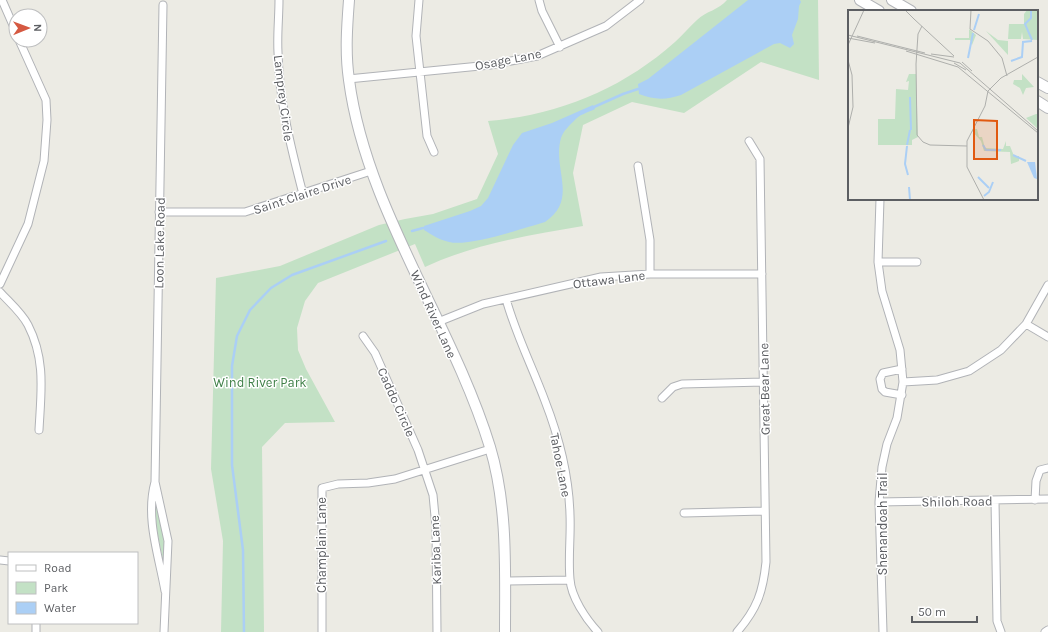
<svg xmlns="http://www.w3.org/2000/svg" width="1048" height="632" viewBox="0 0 1048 632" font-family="Karla,sans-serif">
<rect width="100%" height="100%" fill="#ecebe4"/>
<path fill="#c3e1c5" d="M 727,0 L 818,0 L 819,80 L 761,62 L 684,113 L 632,102 L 583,125 L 573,173 L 583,226 C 529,235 474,244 425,267 L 415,244 L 318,283 L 305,301 L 297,328 L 298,350 L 306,369 L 335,422 L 285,423 L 262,447 L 264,632 L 221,632 L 223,541 L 211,469 L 216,278 L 280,266 L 379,225 L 405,219 L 433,214 L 477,199 L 498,154 L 488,121 C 559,115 622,89 675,42 C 683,35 689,27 697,20 C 706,11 719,10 727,0 Z
M 155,497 L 156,497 L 164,542 L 164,564 L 155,522 Z"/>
<path fill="#abcff5" d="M 748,0 L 800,0 L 801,2 L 799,6 L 798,19 L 792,35 L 794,44 L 790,48 L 780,43 L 774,44 L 681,95 C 666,100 654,100 639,94 L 638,84 L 648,79 Z
M 593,105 L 595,109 C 589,112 578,115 574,121 C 570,125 563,131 561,138 C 552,169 579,199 545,222 C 524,228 468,247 449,242 C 440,240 432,235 424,230 L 424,226 L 470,211 L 481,206 L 488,198 L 513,145 L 522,133 L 552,123 Z"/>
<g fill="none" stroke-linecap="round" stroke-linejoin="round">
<path stroke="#abcff5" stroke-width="2.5" d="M 594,107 L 623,94 L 638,89
M 412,231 L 423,228
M 244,632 L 243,550 L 232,465 L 232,366 L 237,336 L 250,310 L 271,288 L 292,275 L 386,241"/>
<defs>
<path id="street" d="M 2,0 L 16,32
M 279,0 C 279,17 277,35 278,52 C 279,101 291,148 303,194
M 419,0 L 416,36 L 427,136 L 434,152
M 539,0 L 542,11 L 560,47
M 163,5 L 155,482 C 145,518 159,556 165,591
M 348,79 L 490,65 L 537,56 L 606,26 L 640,0
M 638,166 L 650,240 L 650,274
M 880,199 L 878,262 L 882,291 L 900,350 L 903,382 L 897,418 L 887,444 L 882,467 L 879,502 L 883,632
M 159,212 L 245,212 L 371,171
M 878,262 L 917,262
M 0,284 L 28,224 L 44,161 L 47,120 L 46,100 L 19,40
M 0,292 C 9,302 22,313 28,325 C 46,360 41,392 39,430
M 506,299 C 516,335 532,366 545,401 C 559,437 569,477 570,515 C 571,536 568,558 570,579 C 571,597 586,619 598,632
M 438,322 L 483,304 L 601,277 L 650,274 L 762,274
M 1026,324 L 1048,337
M 363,336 L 375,353 L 418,450 L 433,495 L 436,527 L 437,632
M 903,382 L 937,380 L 969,371 L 1001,350 L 1026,324 L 1048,285
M 902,395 L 885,392 L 882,389 L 880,379 L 883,373 L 902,369
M 662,398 L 673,387 L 682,384 L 764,382
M 155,482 L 168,541 L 164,632
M 995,500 L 997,621 L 1001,632
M 1035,500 L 1036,481 L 1040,470 L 1048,468
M 879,502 L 1048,499
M 684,513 L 765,511
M 0,560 L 9,561
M 505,581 L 570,580
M 36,632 L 36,623
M 322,632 L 322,488 L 338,484 L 368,483 L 395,479 L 490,449
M 737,632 C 757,609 763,592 766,562 L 760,159 L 749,141
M 1045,632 L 1048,630"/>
<path id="secondary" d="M 349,0 C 347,26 345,53 349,80 C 366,209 452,323 490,447 C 508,507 505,570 505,632
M 860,0 L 879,11
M 892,0 L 911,11
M 1037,82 L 1048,88
M 1037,101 L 1048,108"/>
</defs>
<use href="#street" stroke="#b1b3b7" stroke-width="9"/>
<use href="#secondary" stroke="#b3b5b9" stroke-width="12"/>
<use href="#street" stroke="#fff" stroke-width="7"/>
<use href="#secondary" stroke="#fff" stroke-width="10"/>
</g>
<g text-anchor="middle" stroke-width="3" stroke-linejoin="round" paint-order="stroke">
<g font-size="13" fill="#5c5e62" stroke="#fff">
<text transform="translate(508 59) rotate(-11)" y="5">Osage Lane</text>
<text transform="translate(284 98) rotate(83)" y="5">Lamprey Circle</text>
<text transform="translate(302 194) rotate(-18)" y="5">Saint Claire Drive</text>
<text transform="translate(159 243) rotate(-89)" y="5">Loon Lake Road</text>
<text transform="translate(609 279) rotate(-7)" y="5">Ottawa Lane</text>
<text transform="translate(434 314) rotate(66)" y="5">Wind River Lane</text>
<text transform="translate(764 389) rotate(-91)" y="5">Great Bear Lane</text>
<text transform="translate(397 402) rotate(66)" y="5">Caddo Circle</text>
<text transform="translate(561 465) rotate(79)" y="5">Tahoe Lane</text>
<text transform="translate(957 501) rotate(-1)" y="5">Shiloh Road</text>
<text transform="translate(882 524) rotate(-90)" y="5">Shenandoah Trail</text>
<text transform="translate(321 545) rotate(-90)" y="5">Champlain Lane</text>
<text transform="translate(435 550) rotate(-92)" y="5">Kariba Lane</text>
</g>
<g font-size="13" fill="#3e7f47" stroke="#fff">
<text x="260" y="387">Wind River Park</text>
</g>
</g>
<g transform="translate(848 10)">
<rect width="190" height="190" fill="#ecebe4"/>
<path d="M 179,0 L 190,0 L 190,30 L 175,29 L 174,22 L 173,29 L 160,29 L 161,14 L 176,14 L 176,4 ZM 121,19 L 128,25 L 124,35 L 122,30 L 107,30 L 107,28 L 121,28 ZM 138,21 L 150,30 L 160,31 L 160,45 ZM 61,64 L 68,64 L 70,127 L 64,130 L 64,135 L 30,135 L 30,109 L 47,109 L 48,79 L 60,80 L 61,71 L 58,72 ZM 174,64 L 186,77 L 178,78 L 175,85 L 172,78 L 165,74 L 166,70 L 174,70 ZM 188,104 L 190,104 L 190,119 L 178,108 ZM 126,119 L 129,119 L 131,127 L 134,127 L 137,138 L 155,139 L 158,131 L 158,136 L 162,136 L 166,146 L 171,146 L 171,151 L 163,154 L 162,142 L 136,141 L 133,131 L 124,121 Z" fill="#c3e1c5"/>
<path d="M 179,152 L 187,152 L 189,169 L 186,168 Z" fill="#abcff5"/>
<path fill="none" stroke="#abcff5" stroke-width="2" d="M 183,0 L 183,8 L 177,14 L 184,30M 126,20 L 131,4M 120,48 L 125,23M 163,51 L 174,47 L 175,32 L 184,31M 62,87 L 63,120M 59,135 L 62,120M 135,135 L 138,140 L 153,140M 59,136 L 57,154 L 60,165M 165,145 L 178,151M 130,167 L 141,178M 61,177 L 62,190M 136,186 L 141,182 L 145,172"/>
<path fill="none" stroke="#aeafac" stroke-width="1" d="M 57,0 L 67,10M 123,0 L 122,19 L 140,31 L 154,48 L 159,66M 66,9 L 106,46M 74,16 L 70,24 L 68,54 L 69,125 L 75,132 L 82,135 L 119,136M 0,25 L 112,53 L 190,121M 9,26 L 77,43M 0,28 L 27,33M 0,35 L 16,0M 58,41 L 110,57 L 190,123M 83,44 L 106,47M 0,50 L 4,65 L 5,97 L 0,118M 114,52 L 124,61M 106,53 L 118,60M 140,81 L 153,68 L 190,47M 136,190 L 119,157 L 119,131 L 137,96 L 140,81"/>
<path fill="#e15910" fill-opacity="0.15" stroke="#e15910" stroke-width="2" d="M 126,110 L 149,111 L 149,149 L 126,149 Z"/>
<rect width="190" height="190" fill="none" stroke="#5c5e62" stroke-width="2"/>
</g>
<rect x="8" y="552" width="130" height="72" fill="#ffffff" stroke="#bebfc0"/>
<rect x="16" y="565" width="20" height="6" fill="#ffffff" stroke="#bebfc0"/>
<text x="44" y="572" font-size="12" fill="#5c5e62">Road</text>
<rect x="16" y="582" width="20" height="12" fill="#c3e1c5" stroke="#bebfc0"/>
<text x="44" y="592" font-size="12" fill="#5c5e62">Park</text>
<rect x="16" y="602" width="20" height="12" fill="#abcff5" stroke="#bebfc0"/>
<text x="44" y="612" font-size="12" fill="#5c5e62">Water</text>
<g transform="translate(28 28) rotate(89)"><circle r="19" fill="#ffffff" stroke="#bebfc0"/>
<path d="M0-3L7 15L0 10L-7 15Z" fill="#d55941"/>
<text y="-6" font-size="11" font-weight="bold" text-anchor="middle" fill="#5c5e62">N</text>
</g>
<path d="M912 616v6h65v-6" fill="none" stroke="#5c5e62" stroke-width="2"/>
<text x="918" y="616" font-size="12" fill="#5c5e62" stroke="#ffffff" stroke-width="3" paint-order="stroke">50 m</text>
</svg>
